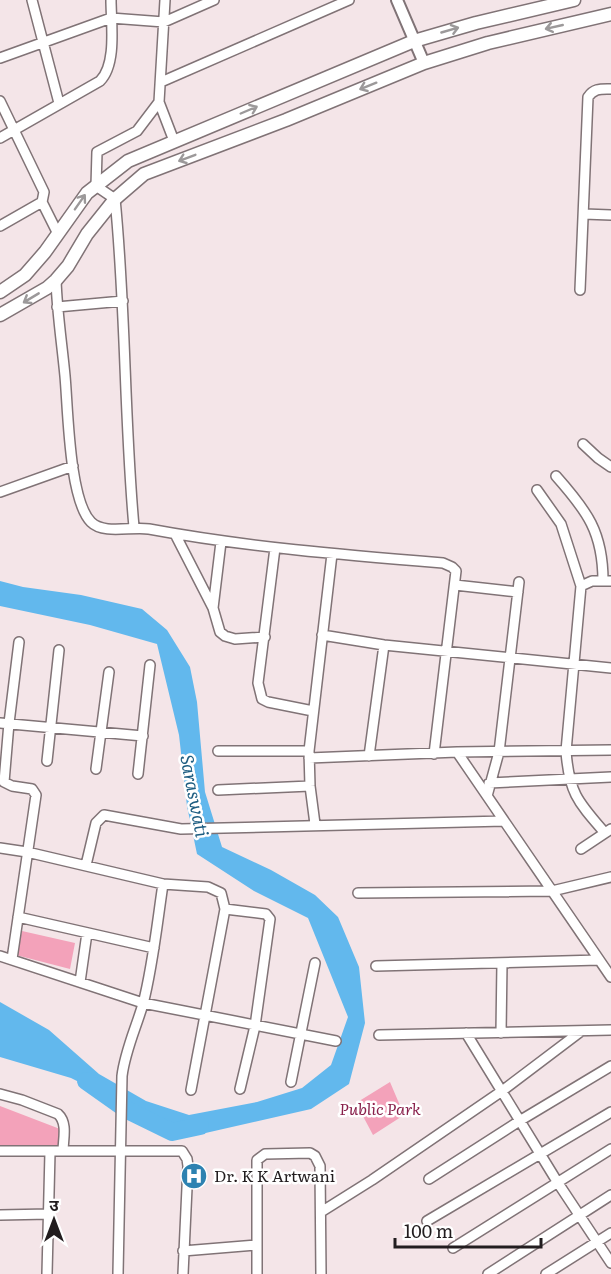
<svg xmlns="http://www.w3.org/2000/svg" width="611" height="1274" viewBox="0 0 611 1274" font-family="Literata,'Noto Sans Devanagari',serif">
<rect width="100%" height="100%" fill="#f4e5e8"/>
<path fill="#f3a2ba" d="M 22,931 L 75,943 L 70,969 L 16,955 Z
M 390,1082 L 404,1115 L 373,1135 L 356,1103 Z
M 0,1106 L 60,1129 L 59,1147 L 0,1147 Z"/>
<path fill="#62b8ed" d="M 0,581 L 23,587 L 81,595 L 142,609 L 167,630 L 190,667 L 197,702 L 205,792 L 222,847 L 271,870 L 315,895 L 338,917 L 359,967 L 365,1023 L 349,1084 L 311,1109 L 188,1137 L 71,1078 L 0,1057 L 0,1002 L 49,1030 L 99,1074 L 146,1101 L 189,1115 L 257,1102 L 302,1088 L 331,1065 L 348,1017 L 308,918 L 254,891 L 197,854 L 187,806 L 179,735 L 157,644 L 90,625 L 0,606 Z"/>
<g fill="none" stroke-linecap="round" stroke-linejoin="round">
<path stroke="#62b8ed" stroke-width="18" d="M 86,1081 L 127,1110 L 172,1132 L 200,1126"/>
<defs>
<path id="minor" d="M 32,0 L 59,103
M 0,58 L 111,18 L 164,22 L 214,0
M 161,82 L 349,0
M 0,101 L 44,192 L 42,202 L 58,234
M 159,102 L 174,141
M 0,138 L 100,81 C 117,64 111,23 111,0
M 584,214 L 611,215
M 0,226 L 42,202
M 56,280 C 57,312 62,344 65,376 C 68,408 69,500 91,522 C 104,535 132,526 149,529 C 246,547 344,555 443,563 L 452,567 L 456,571 L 434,754
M 580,290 L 588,97 C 594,88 601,89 611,89
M 57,307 L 123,301
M 583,444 L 598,458 L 611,467
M 556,476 C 587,511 603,532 603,581
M 537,490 L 561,524 L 581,586
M 0,492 L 73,466
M 134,527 C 124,418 126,308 115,199 L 96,186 L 97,152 L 137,131 L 159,102 L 165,0
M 175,534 L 213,608 L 220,632 L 225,636 L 235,639 L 265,637
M 275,548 L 258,683 L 262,699 L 268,702 L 313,711
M 611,581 L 592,581 L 581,586 L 566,751 C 569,793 578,802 605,833 L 611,829
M 455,585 L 518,592
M 213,608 L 221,542
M 322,635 L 384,645 L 611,668
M 0,723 L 143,736
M 218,751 L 309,751
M 457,752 L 611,977
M 369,756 L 384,645
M 309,758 L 457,752 L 611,750
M 47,761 L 59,650
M 96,769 L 109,672
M 138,774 L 150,665
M 489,783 L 611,777
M 218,790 L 310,786
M 487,796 L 499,752 L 519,582
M 315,824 L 310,786 L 309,751 L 332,554
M 0,848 L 27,852 L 163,884 L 208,887 L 221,893 L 225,909 L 191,1090
M 581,849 L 605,833
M 86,865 L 96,823 L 104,815 L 181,829 L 504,821
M 358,893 L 552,891 L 611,877
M 225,909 L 266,914 L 270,919 L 255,1026 L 240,1089
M 18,917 L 154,948
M 0,956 L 143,1003 L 336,1041
M 12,959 L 36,795 L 32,789 L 12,786 L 4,782 L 9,723 L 19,642
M 376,966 L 599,960
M 80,982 L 87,933
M 466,1033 L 558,1183 L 611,1263
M 501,1033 L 502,963
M 379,1035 L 611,1030
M 291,1082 L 315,963
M 0,1094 L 22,1100 L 58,1114 C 68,1123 63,1140 63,1151
M 0,1151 L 182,1151 L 187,1159 L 188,1166 L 183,1274
M 429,1179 L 521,1120 L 611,1066
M 321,1212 L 372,1180 L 502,1091 L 580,1032
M 0,1215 L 49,1214
M 427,1221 L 611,1112
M 453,1248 L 611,1149
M 183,1251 L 257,1245
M 47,1274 L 50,1152
M 118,1274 L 122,1076 C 125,1051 136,1028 143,1004 C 153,965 157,924 163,884
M 257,1274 L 257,1160 L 265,1154 L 310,1153 L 315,1156 L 320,1166 L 321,1274
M 488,1274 L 611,1195
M 546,1274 L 611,1233"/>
<path id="tertiary" d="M 397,0 L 424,63"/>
<path id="secondary" d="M 0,292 L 25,275 L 45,252 L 87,193 L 128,161 L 414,41 L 476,23 L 574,0
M 0,315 L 47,288 L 56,280 L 68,266 L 87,234 L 115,199 L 144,174 L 286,120 L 424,63 L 488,43 L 611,14"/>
</defs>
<use href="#minor" stroke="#807376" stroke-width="12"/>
<use href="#tertiary" stroke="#807376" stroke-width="14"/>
<use href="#secondary" stroke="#807376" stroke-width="15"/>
<use href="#minor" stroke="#fff" stroke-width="9"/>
<use href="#tertiary" stroke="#fff" stroke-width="10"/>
<use href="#secondary" stroke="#fff" stroke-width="12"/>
</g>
<defs><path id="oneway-shaft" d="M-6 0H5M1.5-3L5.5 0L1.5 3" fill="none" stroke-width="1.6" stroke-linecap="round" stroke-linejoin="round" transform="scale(1.5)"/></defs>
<g stroke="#9c999a">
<use href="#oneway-shaft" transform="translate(554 27) rotate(167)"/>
<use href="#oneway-shaft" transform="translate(450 30) rotate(-16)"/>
<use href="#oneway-shaft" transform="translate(368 86) rotate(158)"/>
<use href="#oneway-shaft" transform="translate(249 110) rotate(-23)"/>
<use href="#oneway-shaft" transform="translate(187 158) rotate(159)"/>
<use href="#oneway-shaft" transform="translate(80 202) rotate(-55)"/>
<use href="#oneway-shaft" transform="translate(31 298) rotate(149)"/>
</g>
<defs>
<symbol id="hospital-disc" viewBox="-11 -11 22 22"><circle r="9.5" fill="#2d82b1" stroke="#fff"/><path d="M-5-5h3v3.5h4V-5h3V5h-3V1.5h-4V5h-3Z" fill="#fff"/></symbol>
</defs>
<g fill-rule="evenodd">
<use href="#hospital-disc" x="179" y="1161" width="30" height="30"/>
</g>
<g text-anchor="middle" stroke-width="5" stroke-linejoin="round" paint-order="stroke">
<g font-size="16" font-style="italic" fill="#89214c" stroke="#fff">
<text x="380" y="1115">Public Park</text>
</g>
<g font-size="16" fill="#221d1f" stroke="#fff" text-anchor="start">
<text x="214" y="1182">Dr. K K Artwani</text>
</g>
<g font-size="18" font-style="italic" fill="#1d5d81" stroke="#fff">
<text transform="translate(194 796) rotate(79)" y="6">Saraswati</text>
</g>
</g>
<g transform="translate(54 1220)" stroke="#ffffff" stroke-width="4.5" paint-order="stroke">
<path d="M0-4.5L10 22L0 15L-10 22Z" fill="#221d1f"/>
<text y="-9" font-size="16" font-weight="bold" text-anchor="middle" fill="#221d1f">उ</text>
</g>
<path d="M395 1238v9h146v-9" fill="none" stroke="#221d1f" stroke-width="3"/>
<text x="404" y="1238" font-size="18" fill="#221d1f" stroke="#ffffff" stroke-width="4.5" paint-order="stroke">100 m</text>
</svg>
